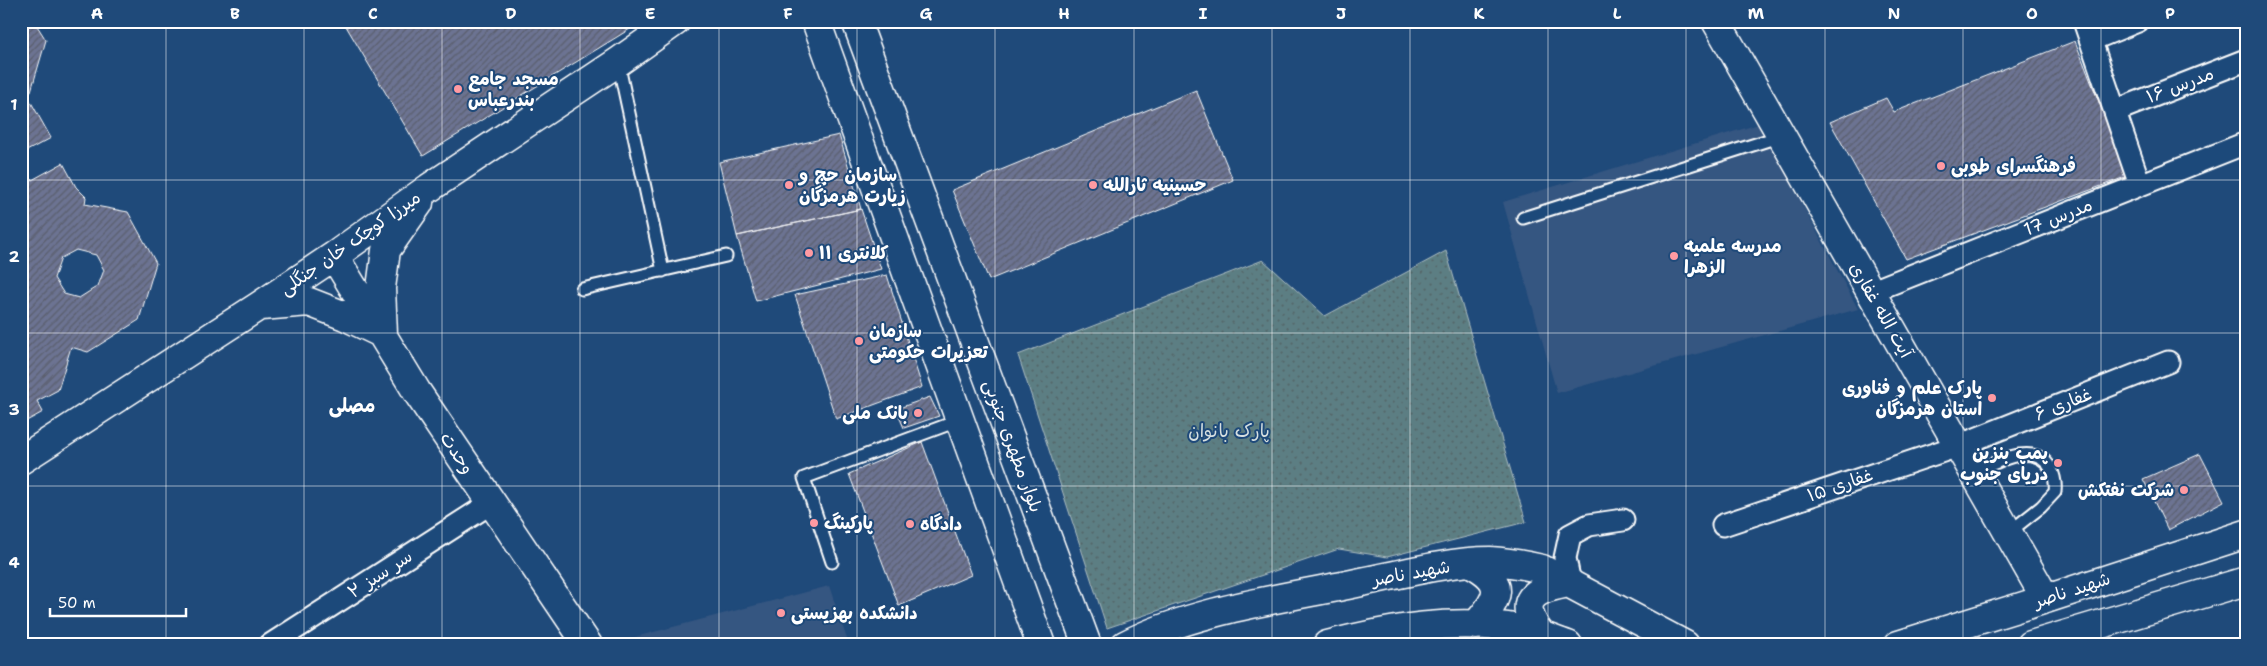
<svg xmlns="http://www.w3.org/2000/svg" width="2267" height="666" viewBox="0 0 2267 666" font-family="'Shantell Sans','Playpen Sans Arabic',sans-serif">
<defs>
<pattern id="park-dots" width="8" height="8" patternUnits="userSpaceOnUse" patternTransform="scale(1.25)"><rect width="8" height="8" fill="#5c7e83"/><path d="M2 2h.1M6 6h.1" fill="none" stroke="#546568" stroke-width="1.8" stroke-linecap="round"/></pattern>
<pattern id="building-hatch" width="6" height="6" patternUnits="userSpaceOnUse" patternTransform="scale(1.25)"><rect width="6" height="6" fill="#6c7392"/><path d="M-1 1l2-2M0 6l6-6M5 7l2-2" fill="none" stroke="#5a5e6c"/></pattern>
</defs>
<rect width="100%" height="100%" fill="#1f4a7a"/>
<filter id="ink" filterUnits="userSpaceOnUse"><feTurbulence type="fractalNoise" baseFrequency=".02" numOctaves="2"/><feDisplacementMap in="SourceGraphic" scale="10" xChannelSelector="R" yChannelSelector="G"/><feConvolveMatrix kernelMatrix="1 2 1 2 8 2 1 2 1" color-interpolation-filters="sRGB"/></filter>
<g filter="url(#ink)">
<path fill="#365681" d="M 1759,124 L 1858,309 L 1557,393 L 1503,202 Z
M 829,586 L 849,645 L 622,645 L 620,641 Z"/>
<path fill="url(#park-dots)" stroke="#aebec1" d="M 1446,251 L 1526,522 L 1387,557 L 1339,549 L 1107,628 L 1018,355 L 1263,260 L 1325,316 Z"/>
<path fill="url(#building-hatch)" stroke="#fff" fill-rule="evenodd" d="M 21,21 L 34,21 L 46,40 L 31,91 L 27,95 L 51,138 L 21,154 Z
M 343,21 L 643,21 L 423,156 Z
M 2075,41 L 2128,176 L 1906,259 L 1830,122 L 1886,98 L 1894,112 Z
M 1196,90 L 1233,180 L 989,280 L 952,190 Z
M 839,135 L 861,209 L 737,236 L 719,162 Z
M 63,163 L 76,187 L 86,197 L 85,204 L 128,212 L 156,263 L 139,320 L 88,352 L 71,347 L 58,390 L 37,401 L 43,412 L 21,424 L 21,186 ZM 76,250 L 96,255 L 104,270 L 98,286 L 79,298 L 64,294 L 54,278 L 61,258 Z
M 861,209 L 881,269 L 756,301 L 737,236 Z
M 887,275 L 922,387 L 836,419 L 795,295 Z
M 930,397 L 939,416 L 904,428 L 896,409 Z
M 922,442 L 971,575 L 899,606 L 849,474 Z
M 2200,454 L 2224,501 L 2168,530 L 2143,479 Z"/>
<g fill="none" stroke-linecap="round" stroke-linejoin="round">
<defs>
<path id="lane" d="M 618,62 L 663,271
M 1523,218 L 1781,136
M 582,289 L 726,256
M 1973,473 C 1995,463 2035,439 2051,469 C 2055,477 2056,483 2055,492 L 2041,507 L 2008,533
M 832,562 L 804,478 L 960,420"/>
<path id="street" d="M 2084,21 L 2140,185
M 2091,40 L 2138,21
M 2115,111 L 2246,60
M 1870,292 L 2246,143
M 1723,525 L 1958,446 L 2168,362
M 1570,583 L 1565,558 L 1570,535 L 1589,525 L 1623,520
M 270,645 L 491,503"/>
<path id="secondary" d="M 816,21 L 1041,645
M 856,21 L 1087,645
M 1716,21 L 2046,599
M 334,256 L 417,392 L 588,645
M 261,306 L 309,302 L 345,316 L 383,334 L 381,288 L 386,250 L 419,203
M 21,460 L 259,306 L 334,256 L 429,188 L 618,62 L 676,21
M 1471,563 C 1508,583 1499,598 1476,625
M 1542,636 C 1514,600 1533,589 1570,583
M 1125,645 C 1191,611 1279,599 1352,584 C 1393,576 1448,561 1490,561 C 1508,562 1525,565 1542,569 L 1685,645
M 1327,645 C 1390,629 1455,617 1520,629 C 1536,632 1552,640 1568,645
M 1898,645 L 2046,599 L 2246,534
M 2031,645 L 2246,581"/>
</defs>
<use href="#lane" stroke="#fff" stroke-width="15"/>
<use href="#street" stroke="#fff" stroke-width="25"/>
<use href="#secondary" stroke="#fff" stroke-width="31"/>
<use href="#lane" stroke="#1f4a7a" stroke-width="11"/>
<use href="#street" stroke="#1f4a7a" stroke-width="21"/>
<use href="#secondary" stroke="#1f4a7a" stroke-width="28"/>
</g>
</g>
<path fill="none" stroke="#fff" stroke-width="1" stroke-opacity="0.55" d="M 166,21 L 166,645M 304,21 L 304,645M 442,21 L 442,645M 580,21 L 580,645M 719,21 L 719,645M 857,21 L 857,645M 995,21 L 995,645M 1134,21 L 1134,645M 1272,21 L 1272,645M 1410,21 L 1410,645M 1548,21 L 1548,645M 1686,21 L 1686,645M 1825,21 L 1825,645M 1963,21 L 1963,645M 2101,21 L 2101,645M 21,180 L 2246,180M 21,333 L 2246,333M 21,486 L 2246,486"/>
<g fill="#ff9aa2" stroke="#1f4a7a" stroke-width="2">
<circle cx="458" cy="89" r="5"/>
<circle cx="1941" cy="166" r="5"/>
<circle cx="789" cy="185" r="5"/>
<circle cx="1093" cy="185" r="5"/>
<circle cx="809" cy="253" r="5"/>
<circle cx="1674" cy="256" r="5"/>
<circle cx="859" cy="341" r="5"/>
<circle cx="1992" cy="398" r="5"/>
<circle cx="918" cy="413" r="5"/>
<circle cx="2058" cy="463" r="5"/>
<circle cx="2184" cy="490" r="5"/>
<circle cx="814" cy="523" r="5"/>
<circle cx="910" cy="524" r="5"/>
<circle cx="781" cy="613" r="5"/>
</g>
<g text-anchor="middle" stroke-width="4" stroke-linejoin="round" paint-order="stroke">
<g font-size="18" font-weight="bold" fill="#fff" stroke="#1f4a7a" text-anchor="start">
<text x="468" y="85">مسجد جامع<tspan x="468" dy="21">بندرعباس</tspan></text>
<text x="1951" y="172">فرهنگسرای طوبی</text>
<text x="799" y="181">سازمان حج و<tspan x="799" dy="21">زیارت هرمزگان</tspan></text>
<text x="1103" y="191">حسینیه ثارالله</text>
<text x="1684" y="252">مدرسه علمیه<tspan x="1684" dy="21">الزهرا</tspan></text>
<text x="819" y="259">کلانتری ۱۱</text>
<text x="869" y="337">سازمان<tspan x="869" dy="21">تعزیرات حکومتی</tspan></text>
<text x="1982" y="394" text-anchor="end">پارک علم و فناوری<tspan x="1982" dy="21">استان هرمزگان</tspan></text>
<text x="908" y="419" text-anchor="end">بانک ملی</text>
<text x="2048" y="459" text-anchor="end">پمپ بنزین<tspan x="2048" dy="21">دریای جنوب</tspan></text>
<text x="2174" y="496" text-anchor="end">شرکت نفتکش</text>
<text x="824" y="529">پارکینگ</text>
<text x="920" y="530">دادگاه</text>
<text x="791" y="619">دانشکده بهزیستی</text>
</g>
<g font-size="18" fill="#fff" stroke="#1f4a7a">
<text transform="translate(2180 85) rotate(-21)" y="6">مدرس ۱۶</text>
<text transform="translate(2058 217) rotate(-22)" y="6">مدرس 17</text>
<text transform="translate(350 243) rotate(-35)" y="6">میرزا کوچک خان جنگلی</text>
<text transform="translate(1881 310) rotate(60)" y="6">آیت الله غفاری</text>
<text transform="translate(2063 404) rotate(-22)" y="6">غفاری ۶</text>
<text transform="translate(1013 446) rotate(70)" y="6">بلوار مطهری جنوبی</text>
<text transform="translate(457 453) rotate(57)" y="6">وحدت</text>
<text transform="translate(1840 485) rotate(-19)" y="6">غفاری ۱۵</text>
<text transform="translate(1411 573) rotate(-10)" y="6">شهید ناصر</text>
<text transform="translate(380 574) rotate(-33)" y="6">سر سبز ۲</text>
<text transform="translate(2072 590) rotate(-18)" y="6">شهید ناصر</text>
</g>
<g font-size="18" fill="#d6dfe0" stroke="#1f4a7a">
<text x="1229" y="437">پارک بانوان</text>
</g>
<g font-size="19" font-weight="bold" fill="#fff" stroke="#1f4a7a">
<text x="352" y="412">مصلی</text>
</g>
</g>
<rect width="2267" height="666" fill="none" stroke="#1f4a7a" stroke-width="55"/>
<path d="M50 608v8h136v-8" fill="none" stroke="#ffffff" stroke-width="2.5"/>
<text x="58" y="608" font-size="15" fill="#ffffff" stroke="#1f4a7a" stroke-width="4" paint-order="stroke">50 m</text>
<rect x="28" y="28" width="2212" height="610" fill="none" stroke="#fff" stroke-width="2"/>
<g font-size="16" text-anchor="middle" font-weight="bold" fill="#fff">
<text x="97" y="19">A</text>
<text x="235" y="19">B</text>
<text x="373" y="19">C</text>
<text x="511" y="19">D</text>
<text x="650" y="19">E</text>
<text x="788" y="19">F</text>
<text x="926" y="19">G</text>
<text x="1064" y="19">H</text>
<text x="1203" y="19">I</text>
<text x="1341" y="19">J</text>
<text x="1479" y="19">K</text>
<text x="1617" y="19">L</text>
<text x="1756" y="19">M</text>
<text x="1894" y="19">N</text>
<text x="2032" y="19">O</text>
<text x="2170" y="19">P</text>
<text x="14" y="110">1</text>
<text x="14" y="262">2</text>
<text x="14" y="415">3</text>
<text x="14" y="568">4</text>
</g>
</svg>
